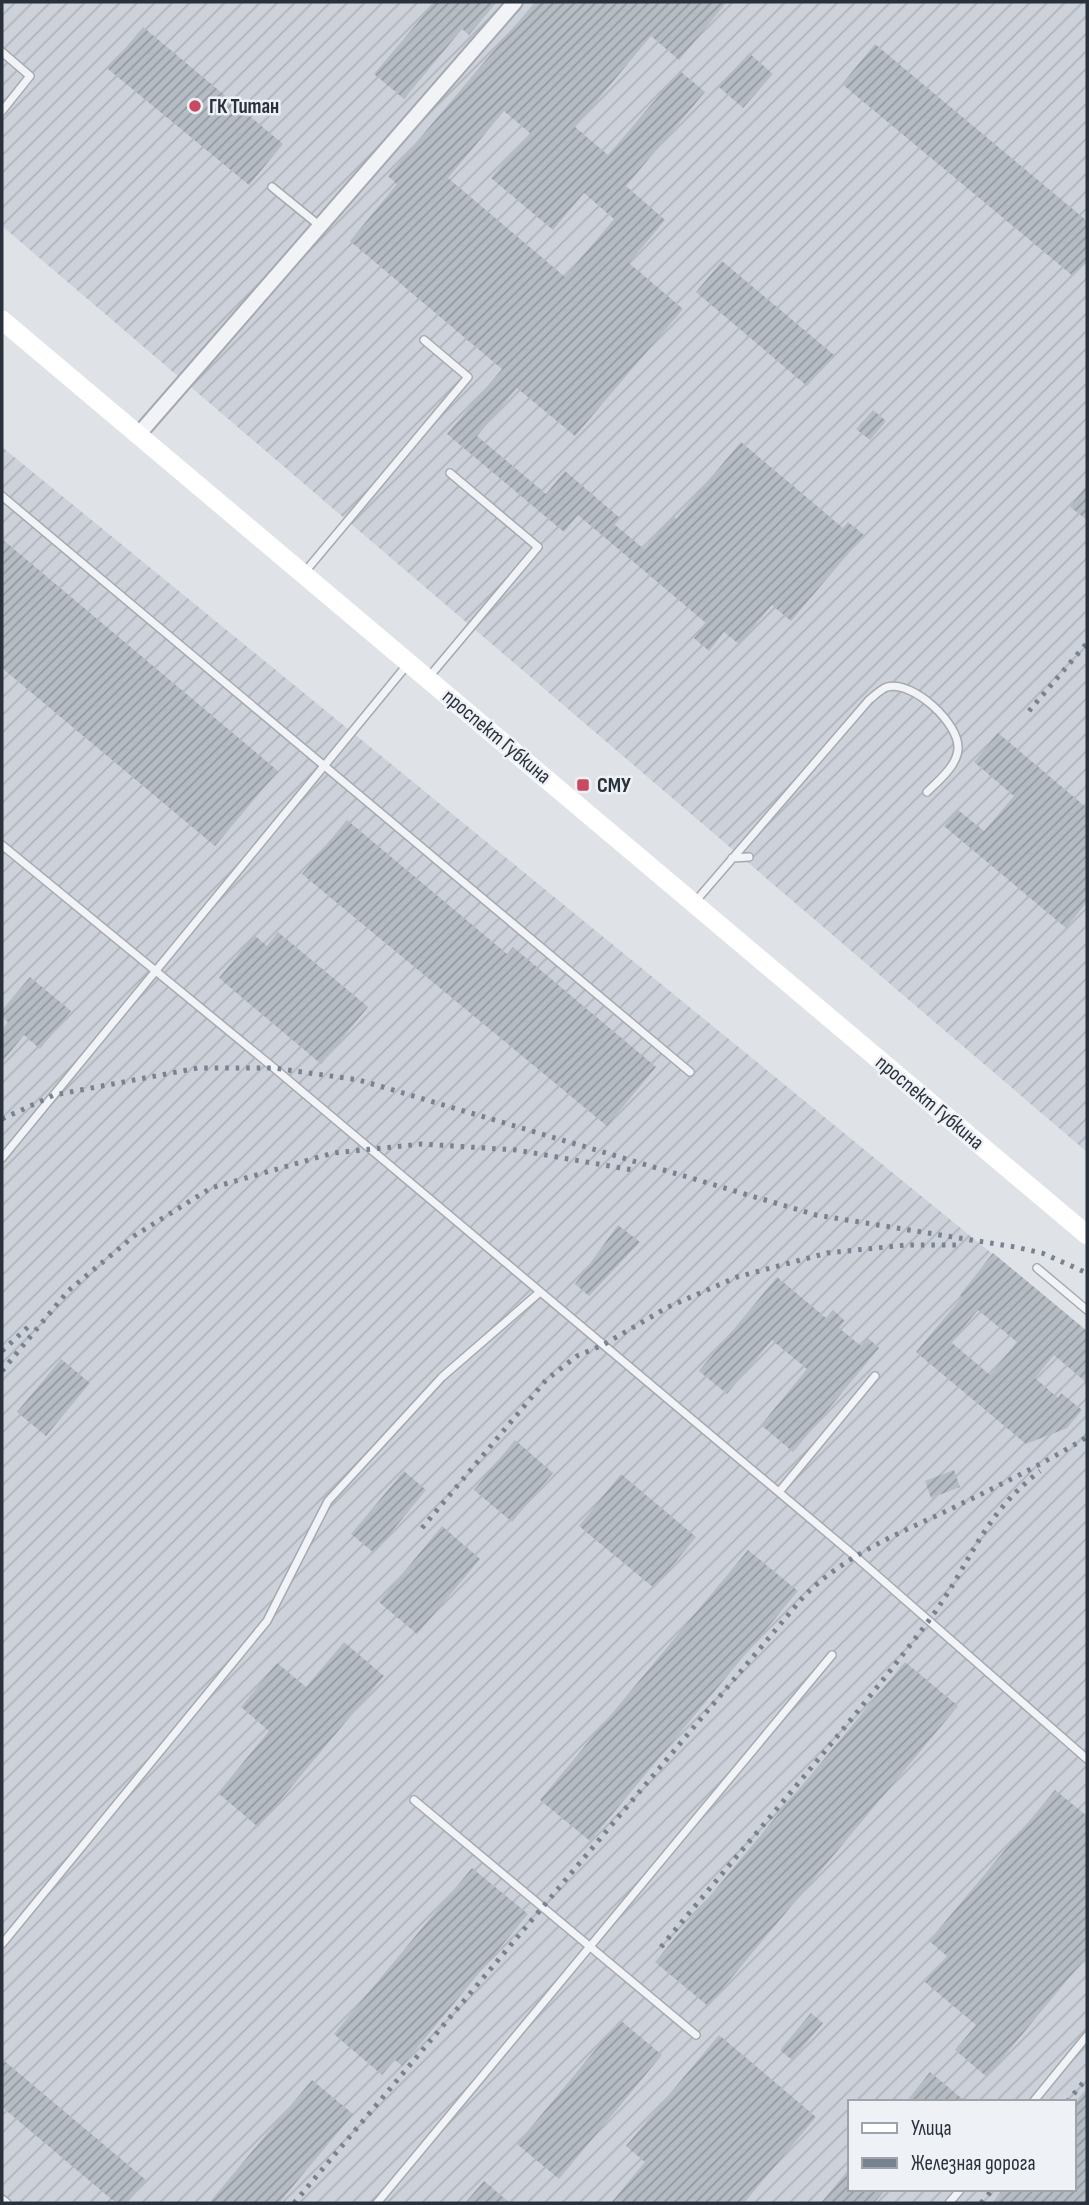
<svg xmlns="http://www.w3.org/2000/svg" width="1089" height="2205" viewBox="0 0 1089 2205" font-family="'Sofia Sans Condensed',sans-serif">
<defs>
<pattern id="industrial-furrows" width="10" height="10" patternUnits="userSpaceOnUse" patternTransform="scale(1.75)"><rect width="10" height="10" fill="#cdd1d9"/><path d="M-1 1l2-2M0 10L10 0M9 11l2-2" fill="none" stroke="#b0b4bb"/></pattern>
<pattern id="building-hatch" width="6" height="6" patternUnits="userSpaceOnUse" patternTransform="scale(1.75)"><rect width="6" height="6" fill="#b6bcc4"/><path d="M-1 1l2-2M0 6l6-6M5 7l2-2" fill="none" stroke="#9499a0"/></pattern>
</defs>
<rect width="100%" height="100%" fill="#dfe2e7"/>
<path fill="url(#industrial-furrows)" fill-rule="evenodd" d="M 2,2 L 1087,2 L 1087,1152 L 2,226 Z
M 2,447 L 1087,1331 L 1087,2203 L 2,2203 ZM 849,2102 L 1073,2102 L 1073,2189 L 849,2189 Z"/>
<path fill="url(#building-hatch)" fill-rule="evenodd" d="M 435,2 L 497,2 L 469,35 L 462,29 L 404,99 L 374,74 Z
M 535,2 L 727,2 L 679,60 L 651,36 L 575,127 L 608,155 L 680,71 L 705,92 L 626,186 L 665,220 L 629,263 L 683,309 L 575,436 L 517,388 L 477,436 L 546,494 L 565,471 L 620,518 L 614,524 L 644,549 L 673,516 L 676,519 L 741,442 L 843,528 L 848,522 L 864,535 L 791,621 L 772,605 L 739,644 L 724,632 L 709,651 L 694,638 L 706,623 L 578,515 L 564,532 L 447,434 L 502,369 L 350,241 L 397,184 L 388,176 ZM 504,111 L 530,133 L 491,178 L 553,230 L 584,193 L 614,219 L 565,277 L 448,178 Z
M 143,27 L 283,144 L 249,185 L 108,69 Z
M 875,44 L 1087,221 L 1087,259 L 1073,276 L 842,84 Z
M 749,53 L 773,74 L 743,108 L 719,87 Z
M 722,261 L 834,355 L 807,386 L 696,292 Z
M 873,410 L 886,421 L 870,440 L 856,429 Z
M 1087,485 L 1087,520 L 1070,507 Z
M 2,539 L 278,771 L 215,846 L 2,668 Z
M 998,733 L 1087,808 L 1087,902 L 1066,928 L 944,826 L 958,810 L 984,831 L 1014,796 L 974,762 Z
M 347,820 L 507,954 L 513,947 L 656,1067 L 607,1126 L 302,874 Z
M 278,932 L 368,1007 L 321,1064 L 219,978 L 254,935 L 267,946 Z
M 30,977 L 71,1011 L 40,1049 L 24,1035 L 2,1062 L 2,1030 L 8,1022 L 2,1017 L 2,1010 Z
M 618,1225 L 640,1242 L 589,1296 L 575,1284 Z
M 993,1253 L 1087,1331 L 1087,1383 L 1054,1355 L 1035,1378 L 1058,1398 L 1061,1393 L 1082,1410 L 1067,1428 L 1026,1444 L 916,1352 L 962,1297 L 960,1295 ZM 978,1310 L 1017,1342 L 990,1375 L 951,1342 Z
M 777,1277 L 826,1318 L 833,1310 L 845,1321 L 839,1328 L 861,1346 L 868,1338 L 879,1348 L 793,1452 L 761,1425 L 807,1369 L 772,1340 L 727,1394 L 699,1371 Z
M 61,1359 L 90,1383 L 46,1436 L 17,1412 Z
M 515,1440 L 553,1473 L 512,1522 L 474,1490 Z
M 954,1470 L 960,1487 L 931,1498 L 925,1481 Z
M 404,1471 L 426,1490 L 374,1553 L 351,1534 Z
M 621,1474 L 696,1537 L 654,1588 L 579,1526 Z
M 442,1526 L 480,1559 L 417,1634 L 379,1602 Z
M 748,1550 L 798,1591 L 590,1841 L 540,1800 Z
M 344,1642 L 384,1676 L 258,1827 L 218,1793 L 269,1731 L 241,1707 L 277,1663 L 306,1687 Z
M 905,1662 L 958,1706 L 708,2006 L 655,1962 Z
M 1055,1790 L 1087,1816 L 1087,1956 L 987,2077 L 955,2050 L 976,2025 L 925,1982 L 947,1956 L 929,1941 Z
M 472,1868 L 528,1914 L 402,2066 L 395,2060 L 382,2075 L 334,2034 Z
M 811,2013 L 823,2023 L 792,2060 L 780,2050 Z
M 620,2020 L 662,2055 L 559,2179 L 517,2144 Z
M 719,2035 L 816,2117 L 744,2203 L 611,2203 L 645,2162 L 626,2146 Z
M 2,2059 L 146,2180 L 127,2203 L 116,2203 L 2,2107 Z
M 930,2072 L 966,2102 L 906,2102 Z
M 312,2080 L 353,2114 L 279,2203 L 209,2203 Z
M 1087,2088 L 1087,2203 L 992,2203 L 1003,2189 L 1073,2189 L 1073,2105 Z
M 849,2169 L 849,2189 L 886,2189 L 874,2203 L 821,2203 Z
M 484,2181 L 510,2203 L 465,2203 Z"/>
<g fill="none" stroke-linecap="round" stroke-linejoin="round">
<defs>
<path id="lane" d="M 2,52 L 30,76 L 2,111
M 272,187 L 320,226
M 2,496 L 690,1072
M 304,573 L 468,377 L 424,340
M 429,677 L 538,547 L 450,473
M 2,845 L 274,1068 L 856,1557 L 1087,1759
M 732,858 L 749,857
M 694,903 L 869,700 C 874,696 881,689 887,687 C 913,680 960,724 958,749 C 957,766 938,781 927,792
M 2,1158 L 407,665
M 1037,1268 L 1087,1310
M 779,1492 L 875,1376
M 414,1800 L 696,2035
M 2,1944 L 267,1621 L 328,1501 L 442,1377 L 540,1292
M 1033,2102 L 1087,2036
M 2,2199 L 7,2203
M 377,2203 L 832,1655
M 949,2203 L 961,2189"/>
<path id="street" d="M 138,435 L 515,2"/>
</defs>
<use href="#lane" stroke="#a5a9b1" stroke-width="10"/>
<use href="#street" stroke="#a5a9b1" stroke-width="18"/>
<use href="#lane" stroke="#f1f3f6" stroke-width="7"/>
<use href="#street" stroke="#f1f3f6" stroke-width="14"/>
<path stroke="#fff" stroke-width="19" d="M 2,320 L 1087,1235"/>
<path stroke="#798290" stroke-width="5" stroke-dasharray="3.5 7" stroke-linecap="butt" d="M 1029,711 L 1087,643
M 2,1119 L 54,1095 L 198,1068 L 274,1068 L 359,1080 L 816,1215 L 1015,1247 L 1042,1253 L 1087,1273
M 2,1351 L 29,1326
M 2,1371 L 68,1291 L 134,1236 L 211,1188 L 333,1153 L 422,1144 L 516,1150 L 633,1170
M 422,1528 L 546,1380 L 577,1356 L 603,1345 L 668,1307 L 737,1277 L 827,1253 L 906,1245 L 959,1245
M 661,1947 C 750,1839 843,1734 927,1623 C 970,1567 980,1517 1040,1471
M 1067,2102 L 1087,2078
M 294,2203 L 804,1596 C 842,1558 892,1536 940,1514 C 990,1490 1040,1466 1087,1437
M 981,2203 L 993,2189"/>
</g>
<g fill="#c64a60" stroke="#eef1f5" stroke-width="2.5">
<circle cx="195" cy="106" r="7"/>
<rect x="576" y="778" width="14" height="14" rx="3.5"/>
</g>
<g text-anchor="middle" stroke-width="5" stroke-linejoin="round" paint-order="stroke">
<g font-size="21" font-weight="bold" fill="#29313d" stroke="#eef1f5" text-anchor="start">
<text x="209" y="113">ГК Титан</text>
<text x="597" y="792">СМУ</text>
</g>
<g font-size="21" fill="#29313d" stroke="#eef1f5">
<text transform="translate(497 736) rotate(40)" y="7">проспект Губкина</text>
<text transform="translate(930 1102) rotate(40)" y="7">проспект Губкина</text>
</g>
</g>
<rect width="1089" height="2205" fill="none" stroke="#29313d" stroke-width="7"/>
<rect x="848" y="2100" width="228" height="91" fill="#eef1f5" stroke="#9fa4ab" stroke-width="2"/>
<rect x="862" y="2123" width="35" height="10" fill="#ffffff" stroke="#9fa4ab" stroke-width="2"/>
<text x="911" y="2135" font-size="21" fill="#29313d">Улица</text>
<rect x="862" y="2158" width="35" height="10" fill="#798290" stroke="#9fa4ab" stroke-width="2"/>
<text x="911" y="2170" font-size="21" fill="#29313d">Железная дорога</text>
</svg>
